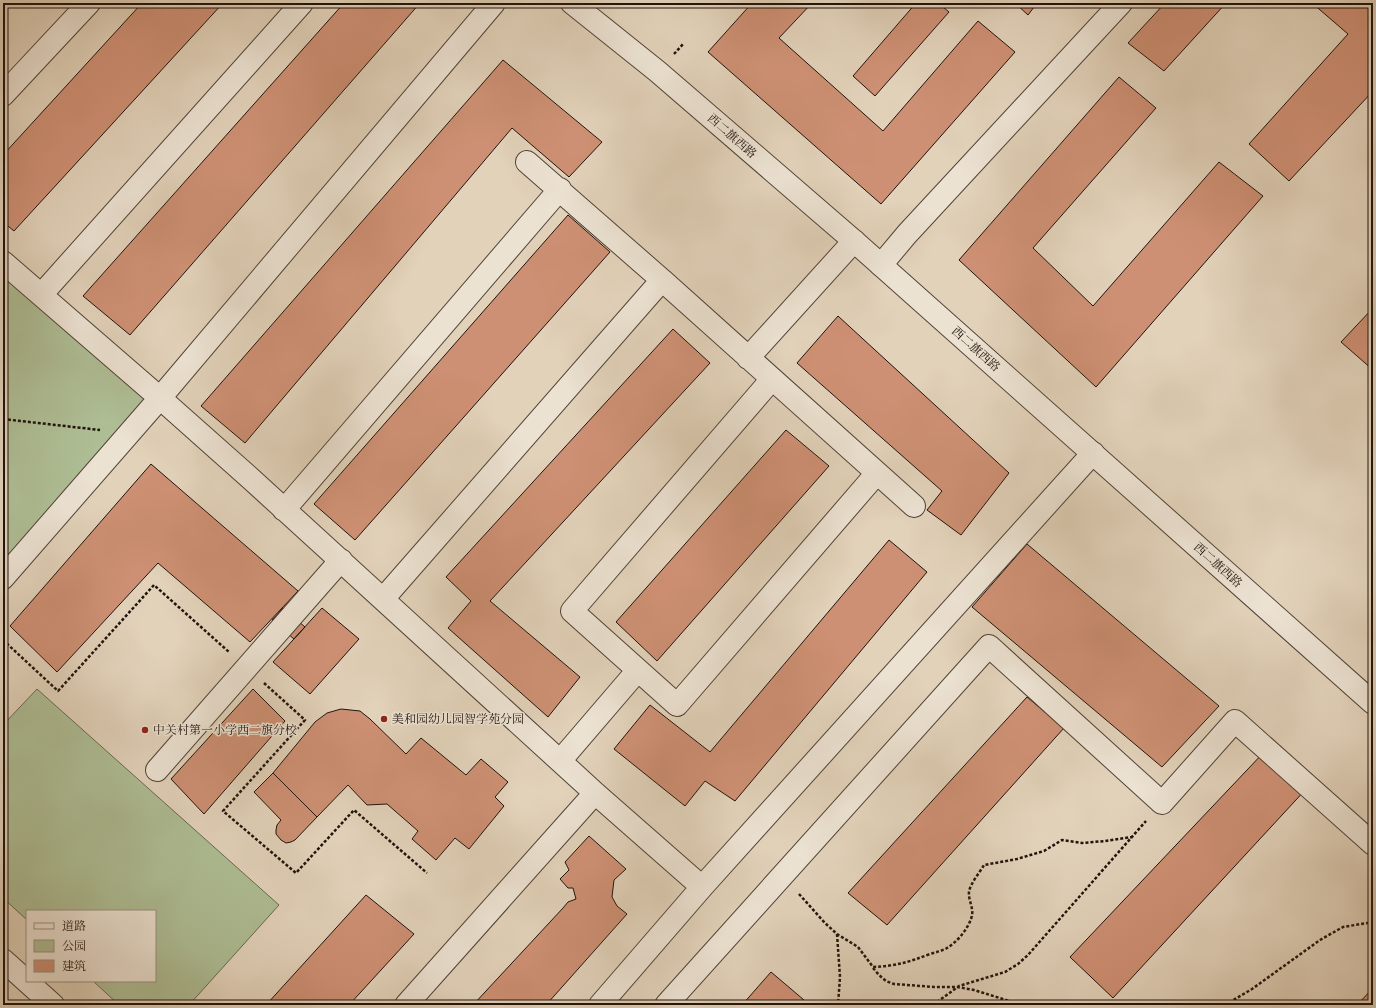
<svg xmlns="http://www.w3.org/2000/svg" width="1376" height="1008" viewBox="0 0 1376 1008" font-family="Vollkorn,'Noto Serif SC',serif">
<rect width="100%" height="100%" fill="#e2d2ba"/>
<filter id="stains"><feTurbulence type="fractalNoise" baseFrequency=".005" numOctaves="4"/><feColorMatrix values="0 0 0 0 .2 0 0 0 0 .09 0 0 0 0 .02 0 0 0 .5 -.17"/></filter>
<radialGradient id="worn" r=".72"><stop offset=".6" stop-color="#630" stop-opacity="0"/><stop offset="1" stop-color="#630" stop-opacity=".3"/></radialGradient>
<path fill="#aebd94" stroke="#676850" d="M 3,262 L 160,398 L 3,578 Z
M 37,689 L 279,905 L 189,1005 L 119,1005 L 93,981 L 155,981 L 155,911 L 27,911 L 27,920 L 3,898 L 3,725 Z"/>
<path fill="#ce9074" stroke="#20130c" d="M 142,3 L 223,3 L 14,231 L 3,222 L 3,155 Z
M 344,3 L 420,3 L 130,335 L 83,296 Z
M 752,3 L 812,3 L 779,38 L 883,131 L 978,21 L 1015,52 L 881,204 L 708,52 Z
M 916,3 L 938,3 L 949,12 L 875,96 L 853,76 Z
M 1015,3 L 1037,3 L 1028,15 Z
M 1165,3 L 1226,3 L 1164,71 L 1128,43 Z
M 1312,3 L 1373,3 L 1373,91 L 1289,181 L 1249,144 L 1348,34 Z
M 503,60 L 602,142 L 569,177 L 512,128 L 245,443 L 201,406 Z
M 1119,77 L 1156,108 L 1033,248 L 1093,306 L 1219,162 L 1263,196 L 1096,387 L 959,260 Z
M 568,215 L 610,252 L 355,540 L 314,504 Z
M 1373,308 L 1373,370 L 1341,342 Z
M 838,316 L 1009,473 L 961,535 L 927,510 L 942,491 L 797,363 Z
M 673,329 L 710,363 L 490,601 L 580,677 L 548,717 L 448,628 L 471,601 L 446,577 Z
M 786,430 L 829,466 L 657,661 L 616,622 Z
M 151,464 L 298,591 L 250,642 L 158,563 L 57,672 L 10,626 Z
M 889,540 L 927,572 L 735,801 L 705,781 L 685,806 L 614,749 L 650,705 L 710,752 Z
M 1027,544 L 1219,706 L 1162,767 L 972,607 Z
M 283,608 L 305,627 L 294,639 L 272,620 Z
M 322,608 L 359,639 L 310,694 L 273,662 Z
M 253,689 L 285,721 L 204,814 L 171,779 Z
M 1027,697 L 1064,728 L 887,925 L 848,893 Z
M 341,709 L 360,711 L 370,719 L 406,754 L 421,738 L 466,775 L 481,759 L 508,782 L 495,797 L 504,806 L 469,849 L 455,838 L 436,860 L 412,839 L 418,831 L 387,804 L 367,805 L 348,785 L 317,817 L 273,773 L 315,722 L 327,713 Z
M 1265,751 L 1307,788 L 1113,998 L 1070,957 Z
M 273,773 L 317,817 L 295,840 L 291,842 L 286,843 L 281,840 L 276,834 L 276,830 L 277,825 L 281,820 L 254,792 Z
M 589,836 L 626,869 L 614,880 L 612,897 L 617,906 L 627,914 L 546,1005 L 473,1005 L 563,908 L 568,902 L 576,899 L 573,888 L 568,888 L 560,879 L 569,870 L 565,862 Z
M 366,895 L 414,934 L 349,1005 L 266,1005 Z
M 771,972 L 804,1000 L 800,1005 L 742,1005 Z
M 1373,988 L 1373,1005 L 1357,1005 Z"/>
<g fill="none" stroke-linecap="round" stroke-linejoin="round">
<defs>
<path id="minor" d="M 3,95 L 89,3
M 3,262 L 160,398 L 250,478 L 595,793 L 702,887
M 881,265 L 907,234 L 1121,3
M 662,280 L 914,506
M 41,295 L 302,3
M 748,358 L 854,241
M 772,379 L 572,611 L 677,705 L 877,473
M 284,510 L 560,189
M 3,578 L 160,398 L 494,3
M 383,599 L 662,280 L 527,162
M 560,761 L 638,670
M 157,770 L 341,560
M 3,960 L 53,1005
M 406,1005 L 595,793
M 600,1005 L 702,887 L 1093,453
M 666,1005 L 989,646 L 1162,803 L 1235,721 L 1373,844"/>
<path id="tertiary" d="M 572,3 L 657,71 L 854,241 L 1373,703"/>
</defs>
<use href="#minor" stroke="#504338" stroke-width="24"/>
<use href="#tertiary" stroke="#504338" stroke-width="24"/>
<path stroke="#20130c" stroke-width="2.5" stroke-dasharray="3 2" stroke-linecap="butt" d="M 674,54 L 684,43
M 3,419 L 100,430
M 3,640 L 58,691 L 154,585 L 229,652
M 264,683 L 305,720 L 223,811 L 296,873 L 354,810 L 427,873
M 799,894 L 825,923 L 837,934 L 858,947 L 873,967 C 896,966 909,962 930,954 C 936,952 942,951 947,948 C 957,942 967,930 971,919 C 975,909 968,901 969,892 C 970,884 980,872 984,865 L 1017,859 L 1044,851 L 1062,840 L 1082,843 L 1105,841 L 1132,837
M 837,934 L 840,977 L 838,1005
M 873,968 L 879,975 L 886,981 L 894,984 L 934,987 L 957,987 L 974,990 L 1022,1005
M 933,1005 L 959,986 L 1005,972 L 1018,964 L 1028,955 L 1146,821
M 1225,1005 L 1252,989 L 1320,940 L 1343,927 L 1373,922"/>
<use href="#minor" stroke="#ece2d2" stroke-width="22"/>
<use href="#tertiary" stroke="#ece2d2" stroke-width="22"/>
</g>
<g fill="#8f2418" stroke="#ece2d2" stroke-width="1.5">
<circle cx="384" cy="719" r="4"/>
<circle cx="145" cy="730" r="4"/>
</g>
<g text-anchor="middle" stroke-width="3" stroke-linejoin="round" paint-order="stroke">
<g font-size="12" fill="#20130c" stroke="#ece2d2">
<text transform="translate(732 136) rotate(41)" y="4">西二旗西路</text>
<text transform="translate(976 349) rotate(42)" y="4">西二旗西路</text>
<text transform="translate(1218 565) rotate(42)" y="4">西二旗西路</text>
</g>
<g font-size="12" fill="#20130c" stroke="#ece2d2" text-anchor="start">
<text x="392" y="723">美和园幼儿园智学苑分园</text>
<text x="153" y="734">中关村第一小学西二旗分校</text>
</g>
</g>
<rect width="1376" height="1008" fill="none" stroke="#e2d2ba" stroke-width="16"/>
<rect x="4" y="4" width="1368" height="1000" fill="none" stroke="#20130c" stroke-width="2"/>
<rect x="8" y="8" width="1360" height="992" fill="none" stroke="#20130c"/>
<rect x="26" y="910" width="130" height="72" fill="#ece2d2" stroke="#9a8f83"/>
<rect x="34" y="923" width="20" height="6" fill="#ece2d2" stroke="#9a8f83"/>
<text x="62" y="930" font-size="12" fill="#20130c">道路</text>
<rect x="34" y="940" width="20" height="12" fill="#aebd94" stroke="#9a8f83"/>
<text x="62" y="950" font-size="12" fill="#20130c">公园</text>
<rect x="34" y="960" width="20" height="12" fill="#ce9074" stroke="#9a8f83"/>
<text x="62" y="970" font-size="12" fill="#20130c">建筑</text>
<rect width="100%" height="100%" filter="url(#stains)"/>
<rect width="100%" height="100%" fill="url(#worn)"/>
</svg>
